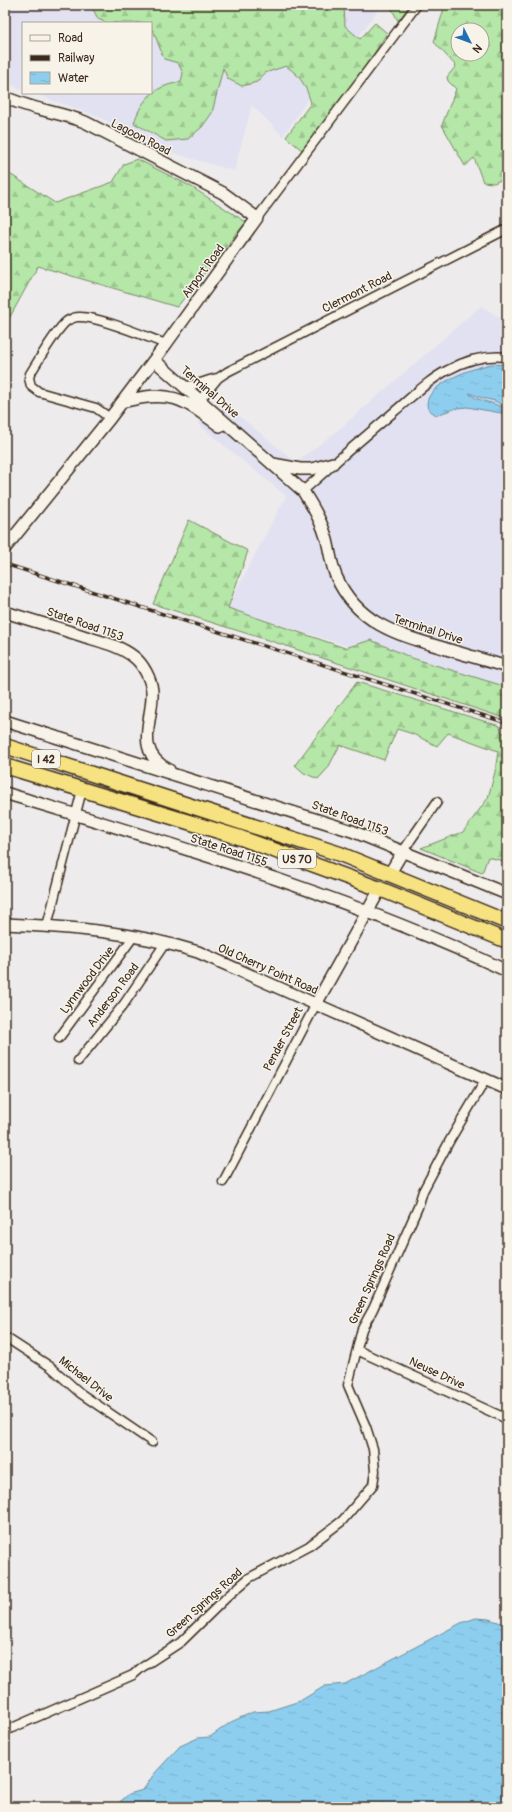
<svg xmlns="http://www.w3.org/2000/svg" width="512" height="1812" viewBox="0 0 512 1812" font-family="Pangolin,sans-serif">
<defs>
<pattern id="forest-firs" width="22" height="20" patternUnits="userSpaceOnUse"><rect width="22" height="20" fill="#b5e7a8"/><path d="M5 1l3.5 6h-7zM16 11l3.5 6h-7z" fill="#9dc690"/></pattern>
<pattern id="water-ripples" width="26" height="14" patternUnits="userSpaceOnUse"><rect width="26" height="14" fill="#8dceef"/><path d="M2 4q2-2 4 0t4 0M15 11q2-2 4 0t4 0" fill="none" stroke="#7bb1cc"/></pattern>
</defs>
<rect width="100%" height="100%" fill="#edebec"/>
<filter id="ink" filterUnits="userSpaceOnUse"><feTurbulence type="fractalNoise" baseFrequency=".025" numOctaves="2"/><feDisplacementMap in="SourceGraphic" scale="8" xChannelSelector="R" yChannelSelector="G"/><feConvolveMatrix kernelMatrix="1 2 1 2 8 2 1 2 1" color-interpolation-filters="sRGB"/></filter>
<g filter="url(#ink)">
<path fill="#e1e1f1" d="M 5,5 L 381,5 L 341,61 L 318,84 L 283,136 L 252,105 L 234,171 L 167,151 L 97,116 L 32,93 L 151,93 L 151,23 L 23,23 L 23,90 L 5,82 Z
M 481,306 L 507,322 L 507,696 L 227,608 L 286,496 L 198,424 L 219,400 L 296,462 L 336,432 Z"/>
<path fill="url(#forest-firs)" stroke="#788863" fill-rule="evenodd" d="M 91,5 L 344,5 L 345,26 L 360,39 L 375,23 L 387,33 L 372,57 L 303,151 L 286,137 L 311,103 C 306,86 301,76 286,66 L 265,73 L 257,82 L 242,86 L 228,79 L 223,68 L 212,113 L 202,127 L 188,139 L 166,141 L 134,123 C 142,98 155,86 181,82 L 183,73 L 178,63 L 164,59 L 153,30 L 151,30 L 151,23 L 107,23 L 98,19 Z
M 390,5 L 410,5 L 398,21 Z
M 445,5 L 507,5 L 507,177 L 494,183 L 483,182 L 474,158 L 465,166 L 442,125 L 456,89 L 448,81 L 447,77 L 456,66 L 434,42 ZM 458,30 L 482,30 L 482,54 L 458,54 Z
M 137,159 L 190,186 L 246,222 L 177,307 L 38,266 L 5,326 L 5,171 L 55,203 L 113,182 L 124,164 Z
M 189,520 L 248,551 L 228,608 L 345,648 L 371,640 L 412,658 L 507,687 L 507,719 L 277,643 L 153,604 Z
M 357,682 L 500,726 L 501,732 L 507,734 L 507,862 L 488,857 L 482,873 L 421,848 L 463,832 L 488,798 L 495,772 L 498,751 L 448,733 L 437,746 L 413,734 L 397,729 L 384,760 L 340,745 L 328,768 L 318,779 L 304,773 L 295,765 Z"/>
<path fill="url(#water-ripples)" stroke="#6c8c9b" d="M 493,364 L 507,365 L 507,408 L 495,401 L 482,398 L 469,393 C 478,403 494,400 507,411 L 507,414 L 467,407 L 457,408 L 436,415 L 428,409 C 419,386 476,366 493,364 Z
M 476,1618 L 489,1619 L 507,1625 L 507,1807 L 114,1807 L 129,1794 L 143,1790 L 154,1774 L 180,1746 L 198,1738 L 210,1737 L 231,1722 L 253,1712 L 269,1711 L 300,1701 L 325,1686 L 345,1684 L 461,1623 Z"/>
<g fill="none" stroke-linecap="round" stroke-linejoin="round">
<defs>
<path id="street" d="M 257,218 L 417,5
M 184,386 C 197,386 206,380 218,378
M 200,400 L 218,378 L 227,372 L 507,229
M 110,418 L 96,408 L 39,392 L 31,386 L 29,378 L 30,374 C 37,363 57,328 67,321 C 71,319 74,317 78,317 C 96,315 147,337 166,344
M 303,491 C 333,464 364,437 395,411 C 412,397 428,380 448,370 C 466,360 487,355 507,357
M 403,851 L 437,802
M 47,926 L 82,790
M 59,1038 L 134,936
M 78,1061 L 124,1004 L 166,942
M 223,1182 L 316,1004
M 5,1337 L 51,1367 L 80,1393 L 152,1442
M 357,1350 L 507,1419
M 5,1731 L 133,1675 L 141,1668 L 181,1642 L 228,1596 L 249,1578 L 309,1546 L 342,1521 L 373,1485 L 375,1471 L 373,1449 L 366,1427 L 348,1385 L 362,1329 L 373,1309 L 418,1207 L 423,1191 L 450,1140 L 486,1079"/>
<path id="secondary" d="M 5,97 C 29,109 59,112 85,122 L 223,193 L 257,218 L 166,344 L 110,418 L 5,548
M 154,360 L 303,491 C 313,507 322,522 327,540 C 330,552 331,564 336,576 C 356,622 395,634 440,647 C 462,654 485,660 507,667
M 122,402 C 170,389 182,398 220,426
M 273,464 L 300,469 L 312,469 L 333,463
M 5,612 C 30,620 55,627 80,635 C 98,641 119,645 134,657 C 143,664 151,679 152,691 C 154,719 132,751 169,770
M 5,721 L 352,831 L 507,894
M 5,793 C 174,845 346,895 507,971
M 390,873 L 403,851
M 5,924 C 71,927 135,932 198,952 L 507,1089
M 316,1004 L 380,889"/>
<path id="highway" d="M 5,746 L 340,854 L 507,922
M 5,766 L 241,838 L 380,889 L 507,941"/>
</defs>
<use href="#street" stroke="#3b2a1e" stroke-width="11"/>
<use href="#secondary" stroke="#3b2a1e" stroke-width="14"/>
<use href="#highway" stroke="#3b2a1e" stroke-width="17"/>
<use href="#street" stroke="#f7f3e8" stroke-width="8"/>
<use href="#secondary" stroke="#f7f3e8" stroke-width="11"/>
<use href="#highway" stroke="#f6e281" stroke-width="14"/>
<defs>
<path id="rail" d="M 5,564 L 507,723"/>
</defs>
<use href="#rail" stroke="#3b2a1e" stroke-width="3.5"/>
<use href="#rail" stroke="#f7f3e8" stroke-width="2" stroke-dasharray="6" stroke-linecap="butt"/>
</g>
</g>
<g text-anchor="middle" stroke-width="3" stroke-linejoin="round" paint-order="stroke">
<g fill="#f7f3e8" stroke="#73665b" stroke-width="1">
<rect x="32" y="750" width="28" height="18" rx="3"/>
<rect x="278" y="850" width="38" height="18" rx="3"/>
</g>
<g font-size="11" font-weight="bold" fill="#3b2a1e">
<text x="46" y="763">I 42</text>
<text x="297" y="863">US 70</text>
</g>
<g font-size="12" fill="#3b2a1e" stroke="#f7f3e8">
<text transform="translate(141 137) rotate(27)" y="4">Lagoon Road</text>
<text transform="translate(203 271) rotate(-54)" y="4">Airport Road</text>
<text transform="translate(357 292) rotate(-27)" y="4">Clermont Road</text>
<text transform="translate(210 392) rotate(41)" y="4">Terminal Drive</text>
<text transform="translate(85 624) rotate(19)" y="4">State Road 1153</text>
<text transform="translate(428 629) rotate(18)" y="4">Terminal Drive</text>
<text transform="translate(350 818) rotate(20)" y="4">State Road 1153</text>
<text transform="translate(229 850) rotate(18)" y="4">State Road 1155</text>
<text transform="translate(268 969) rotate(24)" y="4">Old Cherry Point Road</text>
<text transform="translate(87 980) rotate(-53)" y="4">Lynnwood Drive</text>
<text transform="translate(113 995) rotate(-53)" y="4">Anderson Road</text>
<text transform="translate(283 1039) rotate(-62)" y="4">Pender Street</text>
<text transform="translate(372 1279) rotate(-66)" y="4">Green Springs Road</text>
<text transform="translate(437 1373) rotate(25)" y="4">Neuse Drive</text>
<text transform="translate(86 1379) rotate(38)" y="4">Michael Drive</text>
<text transform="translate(204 1603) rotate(-42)" y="4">Green Springs Road</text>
</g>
</g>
<rect width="512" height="1812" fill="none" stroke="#f7f3e8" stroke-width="20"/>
<rect x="10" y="10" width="492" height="1792" fill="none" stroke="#3b2a1e" stroke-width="1.5" filter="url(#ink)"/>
<rect x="22" y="22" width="130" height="72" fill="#f7f3e8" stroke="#aca397"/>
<rect x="30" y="35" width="20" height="6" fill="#f7f3e8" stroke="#aca397"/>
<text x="58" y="42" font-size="12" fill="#3b2a1e">Road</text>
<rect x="30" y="55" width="20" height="6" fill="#3b2a1e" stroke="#aca397"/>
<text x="58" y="62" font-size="12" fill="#3b2a1e">Railway</text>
<rect x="30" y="72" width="20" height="12" fill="url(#water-ripples)" stroke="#aca397"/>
<text x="58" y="82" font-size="12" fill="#3b2a1e">Water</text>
<g transform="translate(470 42) rotate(132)"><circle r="19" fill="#f7f3e8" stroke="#aca397"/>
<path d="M0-3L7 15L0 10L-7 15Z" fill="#1f6fb2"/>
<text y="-6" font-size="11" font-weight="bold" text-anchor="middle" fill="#3b2a1e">N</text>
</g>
</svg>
